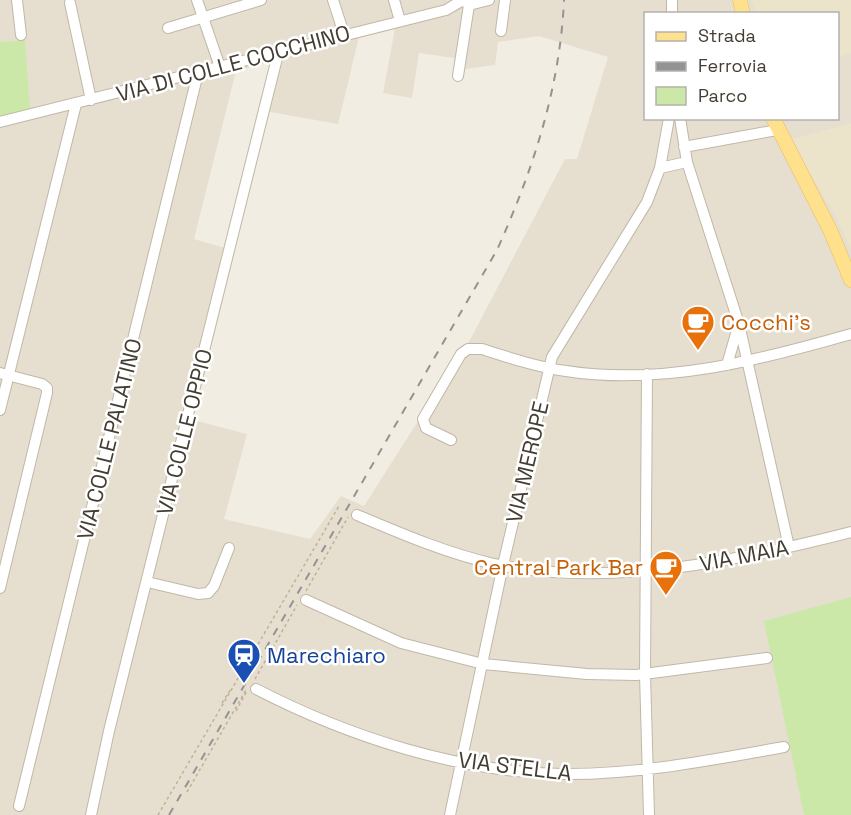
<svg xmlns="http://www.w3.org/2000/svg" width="851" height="815" viewBox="0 0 851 815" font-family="'Space Grotesk',sans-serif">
<rect width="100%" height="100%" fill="#f2ede2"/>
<path fill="#e6dfd0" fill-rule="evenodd" d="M 0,0 L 851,0 L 851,815 L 0,815 ZM 646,14 L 838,14 L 838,118 L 646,118 ZM 395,28 L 383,93 L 412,98 L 419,53 L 454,58 L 465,69 L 495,65 L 498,42 L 539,36 L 608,57 L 577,159 L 565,159 L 471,338 L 364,506 L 341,496 L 310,539 L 224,519 L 247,434 L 193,420 L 235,251 L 194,239 L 236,71 L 271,62 L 259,110 L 338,124 L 359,37 Z"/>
<path fill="#ece3cb" d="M 752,0 L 851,0 L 851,53 L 838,57 L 838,14 L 756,13 Z
M 851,123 L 851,249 L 834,213 L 789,140 Z"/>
<path fill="#cbe8a8" d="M 25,40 L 30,110 L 0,117 L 0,42 Z
M 851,597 L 851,815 L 804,815 L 764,621 Z"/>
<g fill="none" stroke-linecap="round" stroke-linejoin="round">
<defs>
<path id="minor" d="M 17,0 L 21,35
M 197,0 L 220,67
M 333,0 L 344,34
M 394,0 L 400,21
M 672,0 L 672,14
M 70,3 L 91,100
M 469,5 L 489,0
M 168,28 L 261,0
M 501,31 L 505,0
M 458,76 L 469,5 L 463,0
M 669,118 L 660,168 L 687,162
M 680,118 L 687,162 L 739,324 L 789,547
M 0,122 L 446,10 L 463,0
M 684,147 L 777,130
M 727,365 L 738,327
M 0,373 L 42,384 L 47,388 L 47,393 L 0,588
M 647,374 L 645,674 L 649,815
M 0,410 L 76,104
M 451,440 L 426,428 L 423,419 L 461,354 L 468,349 L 482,349 C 510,358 537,367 566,371 C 662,386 760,360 851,334
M 357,515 C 402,534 446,553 494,564 C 613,588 737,561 851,532
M 147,582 L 198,594 L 208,593 L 214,586 L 229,548
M 306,600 L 401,643 L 483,664 L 587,674 L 636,675 L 767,658
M 256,689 C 349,737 458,772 562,774 C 637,775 711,760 784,747
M 19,806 L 198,73
M 91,815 L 109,731 L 279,50
M 450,815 L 503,565 L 552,357 L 647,202 L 660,168"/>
<path id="major" d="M 740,0 L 743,14
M 773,118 L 830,230 L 851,280"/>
</defs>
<use href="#minor" stroke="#c0b8a7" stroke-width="12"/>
<use href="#major" stroke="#e7be5a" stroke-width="15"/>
<path stroke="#bfb195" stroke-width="1.5" stroke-dasharray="3 3" stroke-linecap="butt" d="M 306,591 L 348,517
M 255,679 L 297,605
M 222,703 L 231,689
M 236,711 L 247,691
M 187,792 L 246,690
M 158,815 L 339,506"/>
<use href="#minor" stroke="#fff" stroke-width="10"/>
<use href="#major" stroke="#ffe08d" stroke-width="14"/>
<path stroke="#939393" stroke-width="2" stroke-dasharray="8 8" stroke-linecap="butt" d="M 169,815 L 497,250 C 533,170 560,88 564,0"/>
</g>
<defs>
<symbol id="cafe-pin" viewBox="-11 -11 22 30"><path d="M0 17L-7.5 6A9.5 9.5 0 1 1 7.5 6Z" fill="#e8710a" stroke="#fff"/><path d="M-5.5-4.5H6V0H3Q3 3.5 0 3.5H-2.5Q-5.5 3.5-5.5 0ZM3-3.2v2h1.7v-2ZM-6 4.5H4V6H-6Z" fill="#fff"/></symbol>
<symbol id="station-pin" viewBox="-11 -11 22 30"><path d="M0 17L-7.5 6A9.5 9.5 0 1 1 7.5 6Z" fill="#1a4fb4" stroke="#fff"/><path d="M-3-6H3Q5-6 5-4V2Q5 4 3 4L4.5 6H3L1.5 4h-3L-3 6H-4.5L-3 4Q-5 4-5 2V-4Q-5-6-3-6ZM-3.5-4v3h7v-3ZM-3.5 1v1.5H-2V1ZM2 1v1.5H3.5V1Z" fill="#fff"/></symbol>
</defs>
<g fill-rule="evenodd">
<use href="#cafe-pin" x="679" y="303" width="38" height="52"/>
<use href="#cafe-pin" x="647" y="548" width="38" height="52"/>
<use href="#station-pin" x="225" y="636" width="38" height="52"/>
</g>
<g text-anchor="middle" stroke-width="5" stroke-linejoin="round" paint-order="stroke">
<g font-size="22" fill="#433d32" stroke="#fff">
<text transform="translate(233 63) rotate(-15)" y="8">VIA DI COLLE COCCHINO</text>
<text transform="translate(184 432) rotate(-76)" y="8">VIA COLLE OPPIO</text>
<text transform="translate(109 439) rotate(-76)" y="8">VIA COLLE PALATINO</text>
<text transform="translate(527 462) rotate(-77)" y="8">VIA MEROPE</text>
<text transform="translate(744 555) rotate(-11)" y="8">VIA MAIA</text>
<text transform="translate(515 766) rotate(7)" y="8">VIA STELLA</text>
</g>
<g font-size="22" fill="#c56008" stroke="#fff" text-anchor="start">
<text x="721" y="330">Cocchi’s</text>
<text x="643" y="575" text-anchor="end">Central Park Bar</text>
</g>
<g font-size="22" fill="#164399" stroke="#fff" text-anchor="start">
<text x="267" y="663">Marechiaro</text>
</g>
</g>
<rect x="644" y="12" width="195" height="108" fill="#ffffff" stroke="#b4b1ad" stroke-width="1.5"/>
<rect x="656" y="32" width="30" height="9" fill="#ffe08d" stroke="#b4b1ad" stroke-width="1.5"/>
<text x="698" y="42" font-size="18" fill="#433d32">Strada</text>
<rect x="656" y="62" width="30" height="9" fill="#939393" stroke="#b4b1ad" stroke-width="1.5"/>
<text x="698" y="72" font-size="18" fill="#433d32">Ferrovia</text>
<rect x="656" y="87" width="30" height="18" fill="#cbe8a8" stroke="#b4b1ad" stroke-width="1.5"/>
<text x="698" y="102" font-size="18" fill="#433d32">Parco</text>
</svg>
